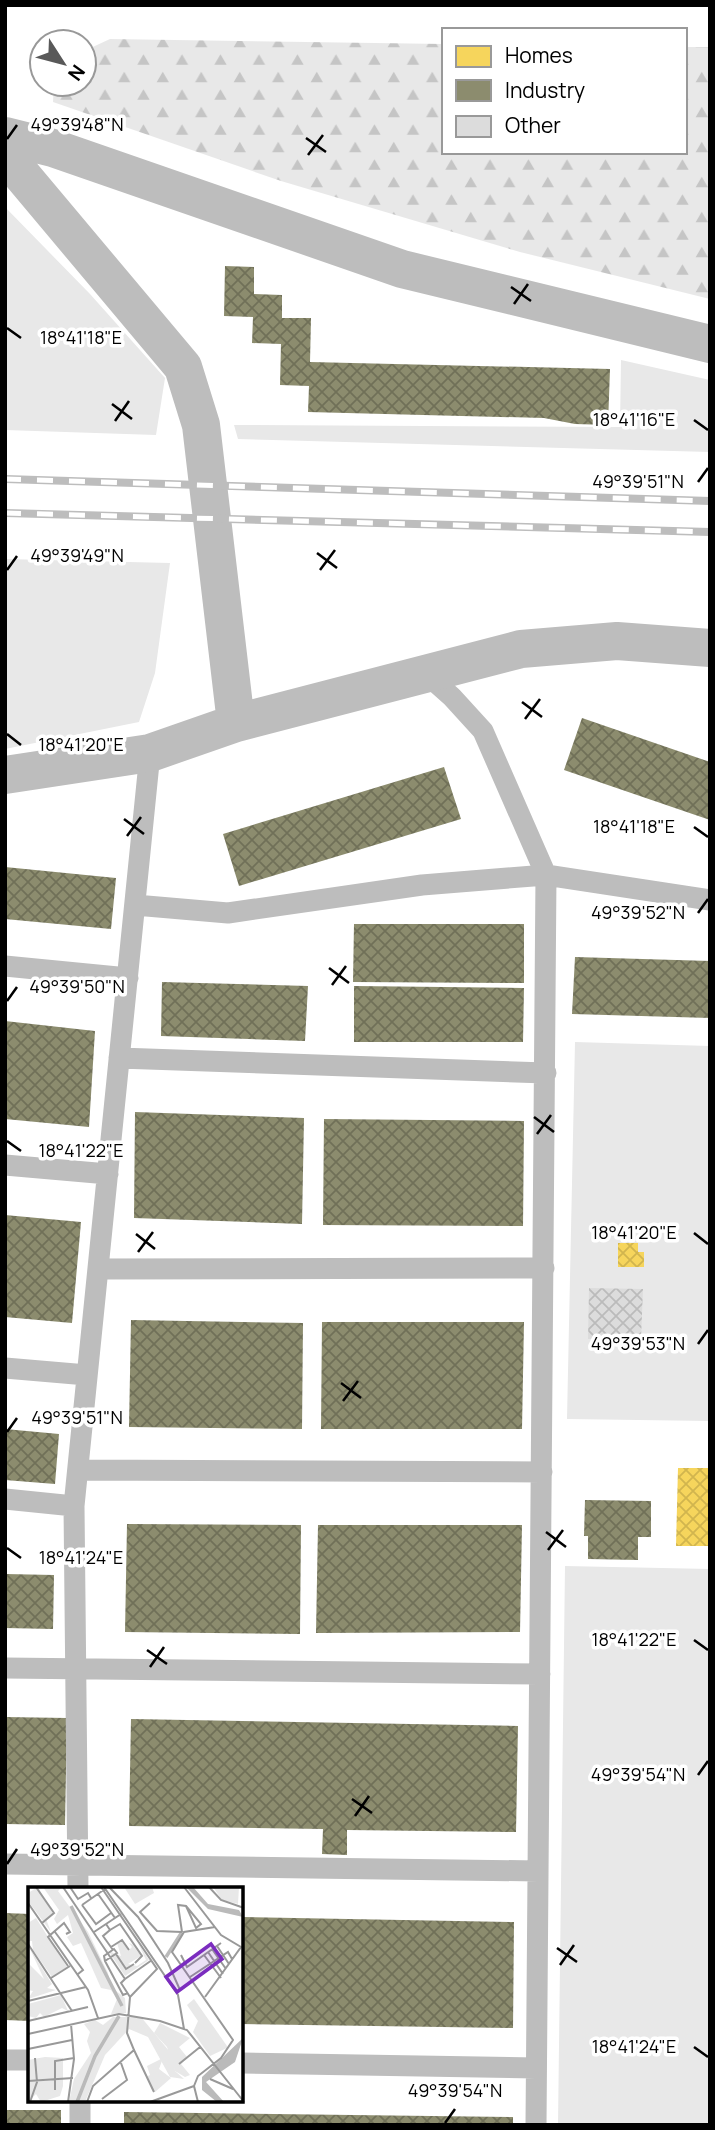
<svg xmlns="http://www.w3.org/2000/svg" width="715" height="2130" viewBox="0 0 715 2130" font-family="Manrope,sans-serif">
<defs>
<pattern id="forest-firs" width="22" height="20" patternUnits="userSpaceOnUse" patternTransform="scale(1.75)"><rect width="22" height="20" fill="#e8e8e8"/><path d="M5 1l3.5 6h-7zM16 11l3.5 6h-7z" fill="#c5c5c5"/></pattern>
<pattern id="homes-cross-hatch" width="8" height="8" patternUnits="userSpaceOnUse" patternTransform="scale(1.75)"><rect width="8" height="8" fill="#f6d55c"/><path d="M0 0l8 8M0 8l8-8" fill="none" stroke="#d1b54e"/></pattern>
<pattern id="industry-cross-hatch" width="8" height="8" patternUnits="userSpaceOnUse" patternTransform="scale(1.75)"><rect width="8" height="8" fill="#8c8c6e"/><path d="M0 0l8 8M0 8l8-8" fill="none" stroke="#707058"/></pattern>
<pattern id="building-cross-hatch" width="8" height="8" patternUnits="userSpaceOnUse" patternTransform="scale(1.75)"><rect width="8" height="8" fill="#dcdcdc"/><path d="M0 0l8 8M0 8l8-8" fill="none" stroke="#bbb"/></pattern>
</defs>
<rect width="100%" height="100%" fill="#fff"/>
<path fill="#e8e8e8" d="M 5,207 L 90,294 L 165,378 L 156,435 L 5,430 Z
M 621,360 L 710,380 L 710,452 L 238,439 L 234,425 L 620,427 Z
M 5,559 L 170,563 L 155,673 L 139,722 L 5,749 Z
M 575,1042 L 710,1046 L 710,1421 L 567,1419 Z
M 565,1566 L 710,1569 L 710,2125 L 558,2125 Z"/>
<path fill="url(#forest-firs)" d="M 110,39 L 444,44 L 444,152 L 685,152 L 685,47 L 710,47 L 710,299 L 520,252 L 281,181 L 53,102 L 54,84 L 84,84 L 84,51 Z"/>
<path fill="url(#homes-cross-hatch)" d="M 618,1243 L 638,1243 L 638,1252 L 644,1252 L 644,1267 L 618,1267 Z
M 678,1468 L 710,1468 L 710,1546 L 676,1546 Z"/>
<path fill="url(#industry-cross-hatch)" d="M 225,266 L 254,267 L 254,294 L 282,295 L 282,318 L 311,318 L 310,362 L 610,369 L 608,425 L 575,424 L 544,418 L 308,412 L 309,386 L 280,385 L 281,344 L 252,343 L 253,317 L 224,316 Z
M 582,718 L 710,762 L 710,820 L 564,770 Z
M 444,767 L 461,819 L 239,886 L 223,834 Z
M 5,867 L 116,878 L 111,929 L 5,919 Z
M 354,924 L 524,924 L 524,983 L 353,982 Z
M 575,957 L 710,961 L 710,1018 L 572,1014 Z
M 162,982 L 308,986 L 305,1041 L 161,1036 Z
M 354,986 L 524,988 L 523,1042 L 354,1042 Z
M 5,1021 L 95,1031 L 89,1127 L 5,1119 Z
M 135,1112 L 304,1118 L 302,1224 L 134,1218 Z
M 324,1119 L 524,1121 L 523,1226 L 323,1225 Z
M 5,1215 L 81,1222 L 72,1323 L 5,1317 Z
M 131,1320 L 303,1323 L 302,1429 L 129,1427 Z
M 322,1322 L 524,1322 L 522,1429 L 321,1429 Z
M 5,1429 L 59,1434 L 55,1484 L 5,1480 Z
M 585,1500 L 651,1501 L 651,1537 L 638,1537 L 638,1560 L 588,1559 L 588,1536 L 584,1536 Z
M 127,1524 L 301,1525 L 300,1634 L 125,1632 Z
M 318,1525 L 522,1525 L 520,1632 L 316,1633 Z
M 5,1574 L 54,1575 L 53,1629 L 5,1628 Z
M 5,1717 L 67,1718 L 65,1825 L 5,1824 Z
M 131,1719 L 518,1726 L 516,1832 L 347,1830 L 347,1855 L 322,1854 L 323,1829 L 129,1826 Z
M 5,1913 L 30,1914 L 30,2021 L 5,2020 Z
M 242,1917 L 514,1922 L 513,2028 L 242,2024 Z
M 5,2110 L 61,2110 L 61,2125 L 5,2125 Z
M 124,2112 L 513,2117 L 513,2125 L 124,2125 Z"/>
<path fill="url(#building-cross-hatch)" d="M 589,1288 L 643,1289 L 641,1339 L 588,1339 Z"/>
<g fill="none" stroke-linecap="round" stroke-linejoin="round">
<path stroke="#bdbdbd" stroke-width="21" d="M 135,905 L 228,913 L 422,885 L 546,875 L 483,731 L 452,697 L 425,673
M 5,966 L 128,978
M 119,1058 L 546,1073
M 5,1165 L 108,1174
M 98,1269 L 544,1268
M 5,1368 L 87,1375
M 78,1470 L 542,1472
M 5,1499 L 74,1506
M 5,1668 L 540,1674
M 5,1864 L 538,1871
M 78,1888 L 74,1506 L 150,753
M 5,2060 L 30,2060
M 242,2063 L 536,2068
M 80,2100 L 80,2125
M 536,2125 L 546,875 L 710,900"/>
<path stroke="#bdbdbd" stroke-width="38" d="M 5,136 L 53,148 L 402,269 L 710,344
M 5,155 L 183,367 L 201,425 L 236,723
M 5,775 L 150,753 L 236,723 L 521,649 L 617,641 L 710,648"/>
<defs>
<path id="rail" d="M 5,479 L 710,501
M 5,513 L 710,532"/>
</defs>
<use href="#rail" stroke="#bdbdbd" stroke-width="8"/>
<use href="#rail" stroke="#fff" stroke-width="5" stroke-dasharray="16" stroke-linecap="butt"/>
</g>
<path fill="none" stroke="#000" stroke-width="2.5" d="M 306,138 L 326,152M 7,139 L 17,125M 308,155 L 323,135M 511,287 L 531,301M 514,304 L 528,284M 7,328 L 21,338M 112,404 L 132,419M 694,420 L 708,430M 115,421 L 129,401M 698,482 L 708,468M 317,553 L 337,568M 7,570 L 17,556M 320,570 L 335,550M 522,702 L 542,717M 525,719 L 540,699M 7,734 L 21,745M 124,819 L 144,834M 694,827 L 708,837M 127,836 L 141,817M 698,913 L 708,899M 329,968 L 349,983M 332,985 L 346,966M 7,1001 L 17,987M 534,1117 L 554,1132M 537,1134 L 551,1115M 7,1141 L 21,1151M 694,1233 L 708,1244M 136,1234 L 155,1249M 138,1252 L 153,1232M 698,1344 L 708,1330M 341,1383 L 361,1398M 343,1401 L 358,1381M 7,1432 L 17,1418M 546,1532 L 566,1547M 7,1548 L 21,1558M 548,1550 L 563,1530M 694,1640 L 708,1650M 147,1650 L 167,1664M 150,1667 L 164,1647M 698,1775 L 708,1761M 352,1799 L 372,1813M 355,1816 L 369,1796M 7,1864 L 17,1849M 557,1948 L 577,1962M 560,1965 L 574,1945M 694,2047 L 708,2057M 445,2123 L 455,2109"/>
<g transform="translate(28 1887)">
<rect width="215" height="215" fill="#fff"/>
<path d="M 10,0 L 25,27 L 18,32 L 23,45 L 0,14 L 0,6 ZM 96,0 L 124,0 L 126,6 L 107,17 ZM 185,0 L 211,0 L 210,17 L 194,13 ZM 8,31 L 39,80 L 24,90 L 5,63 L 4,54 L 0,54 L 0,36 ZM 72,51 L 81,64 L 93,69 L 89,56 L 94,53 L 101,63 L 104,60 L 101,56 L 104,57 L 113,69 L 100,77 L 109,79 L 118,73 L 110,56 L 121,73 L 97,89 ZM 2,62 L 24,97 L 19,101 L 28,103 L 0,112 L 5,104 L 0,103 L 0,76 L 16,92 ZM 33,108 L 40,124 L 34,121 L 16,130 L 12,126 L 8,131 L 0,129 L 0,117 ZM 166,112 L 199,159 L 199,161 L 182,169 L 165,145 L 170,134 L 159,118 ZM 132,136 L 162,151 L 151,160 L 159,170 L 153,177 L 162,188 L 157,190 L 147,184 L 139,160 L 126,146 ZM 17,170 L 35,171 L 35,199 L 32,209 L 13,215 L 8,207 L 0,215 L 0,173 ZM 135,171 L 131,182 L 143,191 L 127,205 L 118,190 L 122,188 L 119,179 Z" fill="#e8e8e8"/>
<path d="M 15,0 L 33,1 L 30,4 L 60,45 L 80,86 L 83,100 L 97,111 L 98,126 L 83,127 L 89,112 L 83,103 L 73,101 L 53,56 L 45,59 L 39,50 L 45,46 L 40,28 L 29,37 L 26,32 L 31,23 ZM 85,130 L 113,130 L 146,170 L 147,184 L 156,192 L 142,190 L 120,150 L 101,142 L 77,168 L 57,215 L 41,215 L 46,192 L 63,166 L 59,154 L 62,145 L 56,137 L 67,133 L 75,138 Z" fill="#e8e8e8"/>
<path d="M 158,0 L 165,0 L 180,17 L 211,23 L 215,30 L 180,22 ZM 215,151 L 207,175 L 178,195 L 196,215 L 189,215 L 174,203 L 174,190 Z" fill="#bababa"/>
<path fill="none" stroke="#bababa" stroke-width="3.5" d="M 43,19 L 94,119M 138,70 L 154,45M 49,215 L 67,169 L 91,129"/>
<path fill="none" stroke="#999" stroke-width="2" d="M 8,0 L 26,26 L 14,36M 35,0 L 97,92M 42,0 L 50,12 L 60,6 L 63,11M 73,0 L 129,82 L 102,110M 76,0 L 150,108 L 156,142M 81,0 L 110,30 L 140,76 L 152,103M 156,0 L 193,48 L 213,60 L 177,110M 181,0 L 193,13 L 216,21M 70,7 L 87,31M 0,16 L 60,103 L 70,131M 122,16 L 112,25 L 129,44 L 154,45M 54,18 L 68,37 L 83,26M 54,18 L 77,2M 78,37 L 82,43 L 75,49 L 85,63M 82,43 L 92,37 L 114,69 L 107,76M 27,45 L 55,83 L 50,87M 66,45 L 93,27M 154,45 L 150,18 L 158,19 L 168,41 L 173,37 L 158,19M 38,47 L 42,45 L 36,36 L 20,50 L 40,79M 0,57 L 44,124M 189,59 L 201,77M 83,60 L 94,53 L 101,63M 184,62 L 198,82M 180,65 L 195,87M 88,67 L 98,82 L 106,77M 153,68 L 159,80 L 193,56M 176,68 L 193,91M 77,74 L 76,69 L 86,62 L 89,66 L 77,74 L 95,108 L 100,106M 162,90 L 200,65 L 204,72M 23,91 L 42,79M 97,92 L 124,73M 0,114 L 58,100M 0,134 L 60,120M 0,147 L 91,127 L 132,134 L 159,143 L 216,215M 0,162 L 44,153M 106,163 L 126,205M 151,177 L 172,160M 182,192 L 205,202M 0,194 L 45,191M 27,203 L 27,174 L 46,171M 74,212 L 99,193 L 93,176M 2,215 L 9,195 L 7,171M 40,215 L 46,172 L 43,137M 59,215 L 65,199 L 106,163 L 99,146 L 102,110 L 93,96 L 97,92M 122,215 L 166,199M 170,215 L 166,199 L 170,189 L 193,171 L 205,153 L 144,65 L 156,45 L 187,40"/>
<path fill="#7b2cbf" fill-opacity="0.15" stroke="#7b2cbf" stroke-width="3.5" d="M 183,57 L 194,72 L 149,105 L 138,90 Z"/>
<rect width="215" height="215" fill="none" stroke="#000" stroke-width="3.5"/>
</g>
<g font-size="18" text-anchor="middle" fill="#000" stroke="#fff" stroke-width="7" stroke-linejoin="round" paint-order="stroke">
<text x="77" y="131">49°39'48"N</text>
<text x="81" y="344">18°41'18"E</text>
<text x="634" y="426">18°41'16"E</text>
<text x="638" y="488">49°39'51"N</text>
<text x="77" y="562">49°39'49"N</text>
<text x="81" y="751">18°41'20"E</text>
<text x="634" y="833">18°41'18"E</text>
<text x="638" y="919">49°39'52"N</text>
<text x="77" y="993">49°39'50"N</text>
<text x="81" y="1157">18°41'22"E</text>
<text x="634" y="1239">18°41'20"E</text>
<text x="638" y="1350">49°39'53"N</text>
<text x="77" y="1424">49°39'51"N</text>
<text x="81" y="1564">18°41'24"E</text>
<text x="634" y="1646">18°41'22"E</text>
<text x="638" y="1781">49°39'54"N</text>
<text x="77" y="1856">49°39'52"N</text>
<text x="634" y="2053">18°41'24"E</text>
<text x="455" y="2097">49°39'54"N</text>
</g>
<rect width="715" height="2130" fill="none" stroke="#000000" stroke-width="14"/>
<rect x="442" y="28" width="245" height="126" fill="#ffffff" stroke="#999999" stroke-width="2"/>
<rect x="456" y="46" width="35" height="21" fill="#f6d55c" stroke="#999999" stroke-width="2"/>
<text x="505" y="63" font-size="21" fill="#000000">Homes</text>
<rect x="456" y="80" width="35" height="21" fill="#8c8c6e" stroke="#999999" stroke-width="2"/>
<text x="505" y="98" font-size="21" fill="#000000">Industry</text>
<rect x="456" y="116" width="35" height="21" fill="#dcdcdc" stroke="#999999" stroke-width="2"/>
<text x="505" y="133" font-size="21" fill="#000000">Other</text>
<g transform="translate(63 63) rotate(126)"><circle r="33" fill="#ffffff" stroke="#999999" stroke-width="2"/>
<path d="M0-5L12 26L0 18L-12 26Z" fill="#595959"/>
<text y="-10" font-size="19" font-weight="bold" text-anchor="middle" fill="#000000">N</text>
</g>
</svg>
